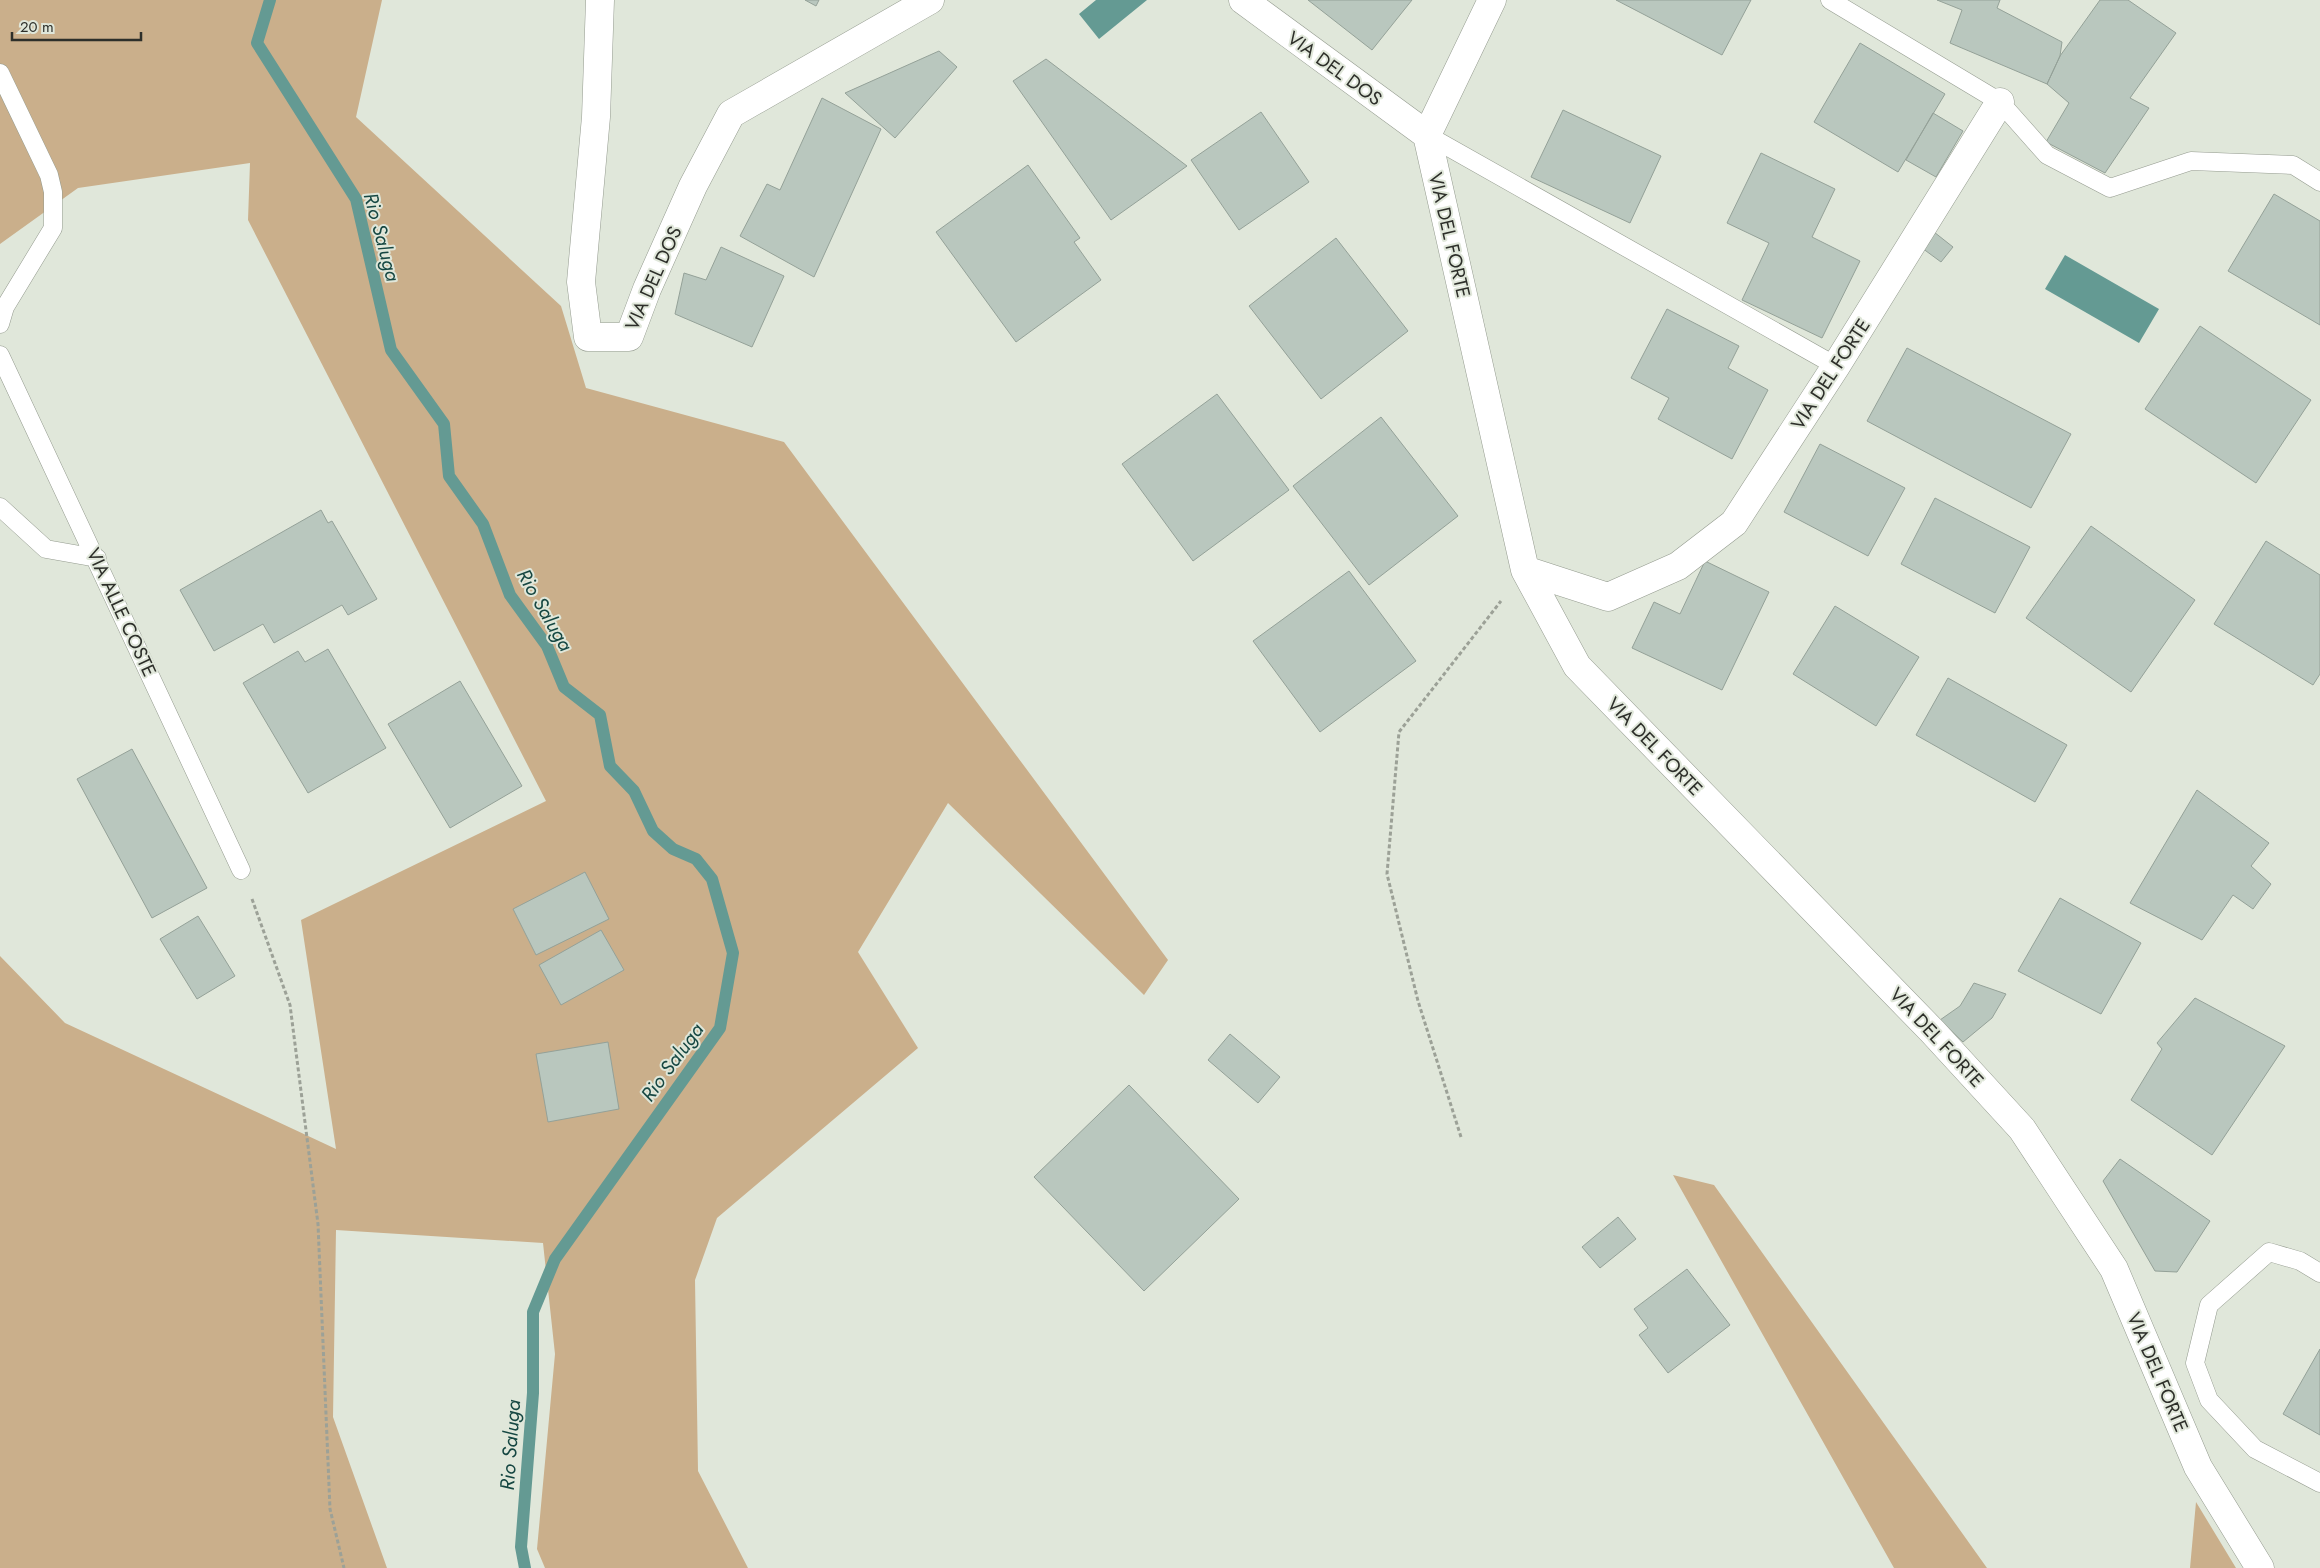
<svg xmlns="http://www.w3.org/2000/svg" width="2320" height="1568" viewBox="0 0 2320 1568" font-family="Jost,sans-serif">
<rect width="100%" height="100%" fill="#e0e7da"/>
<path fill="#caaf8b" d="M 0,0 L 382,0 L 356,117 L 561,306 L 586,388 L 784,442 L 1168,960 L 1144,995 L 948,803 L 858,952 L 918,1048 L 717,1218 L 695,1280 L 698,1471 L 748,1568 L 545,1568 L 537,1549 L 555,1354 L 543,1243 L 336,1230 L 333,1417 L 387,1568 L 0,1568 L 0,956 L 65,1023 L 336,1149 L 301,920 L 546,801 L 248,220 L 250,163 L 78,188 L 0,244 Z
M 1673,1175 L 1714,1185 L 1987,1568 L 1894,1568 Z
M 2196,1502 L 2236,1568 L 2190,1568 Z"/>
<path fill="#649a93" d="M 1096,0 L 1147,0 L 1099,39 L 1079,14 Z
M 2065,255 L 2159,309 L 2139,343 L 2045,289 Z"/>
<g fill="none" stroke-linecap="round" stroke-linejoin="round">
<path stroke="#649a93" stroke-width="12" d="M 270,0 L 257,43 L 356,199 L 391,350 L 444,424 L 449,476 L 483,524 L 510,595 L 547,646 L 564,687 L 600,715 L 610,766 L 634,791 L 653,831 L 673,849 L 696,859 L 712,879 L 733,953 L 720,1028 L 555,1259 L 533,1312 L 533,1393 L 521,1547 L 525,1568"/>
</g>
<path fill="#b9c7be" stroke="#94a198" d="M 805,0 L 819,0 L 816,6 Z
M 1308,0 L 1412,0 L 1372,50 Z
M 1616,0 L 1751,0 L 1722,55 Z
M 1937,0 L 2000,0 L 1997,8 L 2062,42 L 2060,56 L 2047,84 L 1950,43 L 1962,10 Z
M 2100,0 L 2128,0 L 2176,33 L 2130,98 L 2149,108 L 2105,173 L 2046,142 L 2069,103 L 2047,84 L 2060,56 Z
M 1860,43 L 1945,94 L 1898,172 L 1814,122 Z
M 939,51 L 957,67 L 895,138 L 845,93 Z
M 1046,59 L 1187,166 L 1111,220 L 1013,81 Z
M 822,98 L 881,129 L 814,277 L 740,236 L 767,184 L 780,190 Z
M 1563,110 L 1661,156 L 1630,223 L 1531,177 Z
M 1261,112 L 1309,182 L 1239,230 L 1191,160 Z
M 1933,113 L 1963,131 L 1936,177 L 1906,160 Z
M 1761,153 L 1835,189 L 1812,237 L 1860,261 L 1822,338 L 1742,300 L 1769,243 L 1727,223 Z
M 1028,165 L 1080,238 L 1074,242 L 1101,280 L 1016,342 L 936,232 Z
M 2274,194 L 2320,221 L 2320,325 L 2228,271 Z
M 1934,232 L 1953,247 L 1941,262 L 1922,248 Z
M 1336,238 L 1408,331 L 1321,399 L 1249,306 Z
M 721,247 L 784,276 L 752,347 L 675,314 L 684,273 L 706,280 Z
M 1667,309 L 1739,346 L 1728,368 L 1768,390 L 1732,459 L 1658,419 L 1669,398 L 1631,378 Z
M 2200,326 L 2311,400 L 2256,483 L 2145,409 Z
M 1907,348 L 2071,434 L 2031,508 L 1867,421 Z
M 1217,394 L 1289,490 L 1193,561 L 1122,464 Z
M 1381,417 L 1458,516 L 1369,585 L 1293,486 Z
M 1820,444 L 1905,488 L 1868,556 L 1784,512 Z
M 1935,498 L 2030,547 L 1995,613 L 1901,564 Z
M 321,510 L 328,523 L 332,521 L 377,599 L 348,615 L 342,605 L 274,643 L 263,624 L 214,651 L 180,590 Z
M 2091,526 L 2195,600 L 2131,692 L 2026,618 Z
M 2266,541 L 2320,575 L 2320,674 L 2313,685 L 2214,624 Z
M 1705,561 L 1769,592 L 1722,690 L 1632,648 L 1654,602 L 1680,614 Z
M 1349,571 L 1416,661 L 1320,732 L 1253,641 Z
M 1835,606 L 1919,657 L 1876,726 L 1793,674 Z
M 328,649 L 386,748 L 308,793 L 243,683 L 298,651 L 305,662 Z
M 1948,678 L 2067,745 L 2035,802 L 1916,735 Z
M 460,681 L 522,786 L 450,828 L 388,724 Z
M 132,749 L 207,888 L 152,918 L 77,779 Z
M 2197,790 L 2269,843 L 2251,866 L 2271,884 L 2253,909 L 2233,895 L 2202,940 L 2130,903 Z
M 585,872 L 609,919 L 536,955 L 513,909 Z
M 2060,898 L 2141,943 L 2101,1014 L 2018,971 Z
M 198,916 L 235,976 L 197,999 L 160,939 Z
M 601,930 L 624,970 L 561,1005 L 539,965 Z
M 1974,983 L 2006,994 L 1992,1018 L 1963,1042 L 1940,1020 L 1960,1006 Z
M 2195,998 L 2285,1046 L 2212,1155 L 2131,1100 L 2162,1049 L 2157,1043 Z
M 1230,1034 L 1280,1077 L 1258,1103 L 1208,1060 Z
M 608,1042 L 619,1109 L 548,1122 L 536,1054 Z
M 1129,1085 L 1239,1199 L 1144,1291 L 1034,1177 Z
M 2120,1159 L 2210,1221 L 2177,1272 L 2155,1271 L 2103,1181 Z
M 1618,1217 L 1636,1239 L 1600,1268 L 1582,1247 Z
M 1687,1269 L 1730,1325 L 1668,1373 L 1639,1335 L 1648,1328 L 1634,1309 Z
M 2320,1349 L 2320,1435 L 2283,1414 Z"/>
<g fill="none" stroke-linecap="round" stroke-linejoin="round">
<defs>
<path id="service" d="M 1830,0 L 2000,102 L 2047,155 L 2110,188 L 2191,161 L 2293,165 L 2320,182
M 0,73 L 49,175 L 53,192 L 53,228 L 5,307 L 0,324
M 1427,135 L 1836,366
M 0,355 L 241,870
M 0,507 L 46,549 L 97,558
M 2320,1273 L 2300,1261 L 2269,1252 L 2209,1305 L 2195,1363 L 2209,1400 L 2255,1449 L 2320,1483"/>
<path id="minor" d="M 600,0 L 596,117 L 581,282 L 588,337 L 629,337 L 647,289 L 693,186 L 731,114 L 930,0
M 1243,0 L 1427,135
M 1492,0 L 1427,135 L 1525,570 L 1577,666 L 1933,1032 L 2022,1129 L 2114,1269 L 2198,1467 L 2260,1568
M 1525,570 L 1608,597 L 1678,566 L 1734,523 L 1836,366 L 2000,102"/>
</defs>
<use href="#service" stroke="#949b8f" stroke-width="19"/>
<use href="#minor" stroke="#949b8f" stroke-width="29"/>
<path stroke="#9ca197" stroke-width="3" stroke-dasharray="4 2.5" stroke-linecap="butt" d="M 252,899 L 290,1005 L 318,1224 L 330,1509 L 344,1568
M 1461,1137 L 1418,1001 L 1387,874 L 1399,732 L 1501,601"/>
<use href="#service" stroke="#fff" stroke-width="18"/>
<use href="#minor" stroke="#fff" stroke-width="28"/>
</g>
<g text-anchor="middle" stroke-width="4" stroke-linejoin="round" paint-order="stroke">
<g font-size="19" fill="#2d2f2a" stroke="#e0e7da">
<text transform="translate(1335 68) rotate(36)" y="7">VIA DEL DOS</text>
<text transform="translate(1450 235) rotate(77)" y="7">VIA DEL FORTE</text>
<text transform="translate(653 278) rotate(-66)" y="7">VIA DEL DOS</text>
<text transform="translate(1830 374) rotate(-57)" y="7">VIA DEL FORTE</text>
<text transform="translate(122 612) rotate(65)" y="7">VIA ALLE COSTE</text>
<text transform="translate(1655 746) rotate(46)" y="7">VIA DEL FORTE</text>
<text transform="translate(1937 1037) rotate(47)" y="7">VIA DEL FORTE</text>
<text transform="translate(2158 1372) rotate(67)" y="7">VIA DEL FORTE</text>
</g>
<g font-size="20" font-style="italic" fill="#164742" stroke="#e0e7da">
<text transform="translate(382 237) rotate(75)" y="7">Rio Saluga</text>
<text transform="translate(545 610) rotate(60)" y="7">Rio Saluga</text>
<text transform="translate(672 1062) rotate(-54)" y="7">Rio Saluga</text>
<text transform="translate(510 1445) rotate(-86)" y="7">Rio Saluga</text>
</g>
</g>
<path d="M12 32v8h129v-8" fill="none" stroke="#2d2f2a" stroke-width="2.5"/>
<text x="20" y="32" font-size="15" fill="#2d2f2a" stroke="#e0e7da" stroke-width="4" paint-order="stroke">20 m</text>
</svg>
